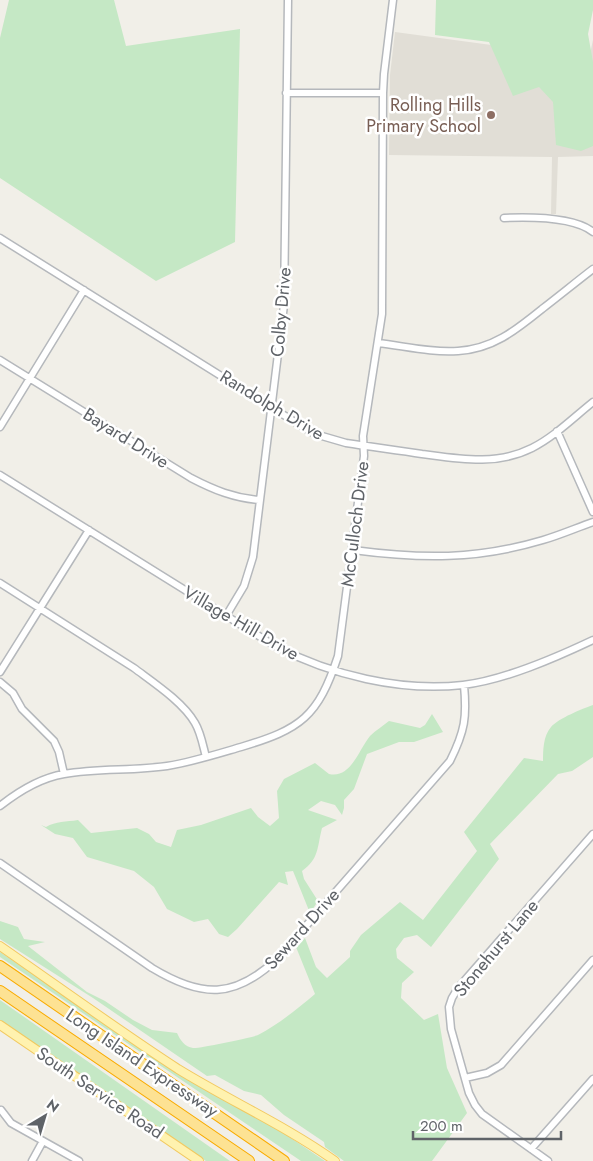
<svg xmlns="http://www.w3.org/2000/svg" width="593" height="1161" viewBox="0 0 593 1161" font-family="Jost,sans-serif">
<rect width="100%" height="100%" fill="#f1efe8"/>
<path fill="#e1ded6" d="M 395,32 L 589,58 L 593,40 L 593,156 L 558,157 L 556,214 L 551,214 L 552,157 L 389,155 L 390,75 Z"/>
<path fill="#c5e8c5" d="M 9,0 L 114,0 L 126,46 L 240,29 L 235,242 L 156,281 L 0,178 L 0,38 Z
M 436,0 L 593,0 L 593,10 L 588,34 L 593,62 L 593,146 L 581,151 L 556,145 L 553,102 L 539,87 L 513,96 L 489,42 L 435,35 Z
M 593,705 L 593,757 L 572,771 L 558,774 L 490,844 L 499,859 L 431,947 L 417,935 L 404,938 L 396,949 L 397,958 L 414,972 L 402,983 L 401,998 L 424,1020 L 438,1014 L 447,1068 L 467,1113 L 432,1161 L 344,1161 L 325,1147 L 324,1142 L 284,1115 L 261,1095 L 244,1091 L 215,1075 L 207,1076 L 93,998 L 0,939 L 0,921 L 18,927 L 24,939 L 45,942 L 28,946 L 87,992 L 105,1001 L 133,1020 L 152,1030 L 177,1033 C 180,1040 185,1047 193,1048 C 198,1049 254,1037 258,1035 C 279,1024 297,1009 315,994 L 296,947 L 305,938 L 316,967 L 327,978 L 350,957 L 350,951 L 361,935 L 400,902 L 423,920 L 477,851 L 464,832 L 524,758 L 543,761 C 543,751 543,736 551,727 C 559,718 582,709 593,705 Z
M 432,714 L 443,732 L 414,742 L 399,742 L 367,754 L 354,789 L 344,800 L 344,808 L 342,815 L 335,805 L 321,801 L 308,810 L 337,820 L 322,828 C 317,848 319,859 302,871 L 304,879 L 318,901 L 310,913 L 293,871 L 285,872 L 288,885 L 279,882 L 237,929 L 228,937 L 219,934 L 208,919 L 194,922 L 167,909 L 154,887 L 134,871 L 87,857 L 73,838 L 55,834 L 41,825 L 46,827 C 56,821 66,822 78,820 L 91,833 L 137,828 L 149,834 L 156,842 L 171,847 L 177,830 L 201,825 L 251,808 L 258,817 L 270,826 L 279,818 L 277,791 L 284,779 L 315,763 L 329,774 C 351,779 359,749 370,736 C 376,730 383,726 389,721 L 420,728 L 425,725 Z
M 0,952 L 200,1087 L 276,1128 L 325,1161 L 301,1161 L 0,957 Z
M 0,1000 L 230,1161 L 206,1161 L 0,1021 Z"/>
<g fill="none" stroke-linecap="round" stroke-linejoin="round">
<defs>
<path id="minor" d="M 286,93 L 383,93
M 504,218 C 528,217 574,217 593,232
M 0,238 L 303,427 L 315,434 L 346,443 C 371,447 397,450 422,454 C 460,459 496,466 532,448 C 554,437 573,418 593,402
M 378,343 C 404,346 432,353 458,351 C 493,349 516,330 542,309 C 559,296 576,282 593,269
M 0,360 L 191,478 C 214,490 234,498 259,500
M 0,427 L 84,290
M 557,431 L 593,512
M 0,475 L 275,646 C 331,675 400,692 463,685 C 505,680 555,658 593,640
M 353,550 C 421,559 476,560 543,540 C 560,535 576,528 593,522
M 0,583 L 134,668 C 154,683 183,702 195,723 C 201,733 203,746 206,757
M 226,616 L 244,586 L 253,557 L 284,305 L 288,0
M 0,672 L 89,530
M 0,682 L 13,693 L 22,709 L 54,741 L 59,752 L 64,774
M 0,806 C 19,791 40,778 64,774 C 98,768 133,771 167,766 C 192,762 217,754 241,747 C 301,729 318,717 338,656 L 364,456 L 363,436 L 382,314 L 383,93 L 384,74 L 393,0
M 0,863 L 152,968 C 202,998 234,999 277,959 L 450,761 C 465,731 467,717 464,685
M 465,1078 L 487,1073 L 501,1065 L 593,960
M 1,1110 L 11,1123 L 79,1161
M 531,1149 L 593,1079
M 32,1161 L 43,1141
M 548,1161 L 482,1114 L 475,1105 L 469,1093 L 451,1029 L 449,1007 L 452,998 L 458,988 L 593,834"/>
<path id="major" d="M 0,946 C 59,987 118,1030 178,1069 C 230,1101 286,1126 335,1161
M 0,1025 L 199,1161"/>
<path id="highway" d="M 0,966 L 284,1161
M 0,991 L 249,1161"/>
</defs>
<use href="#minor" stroke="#b5b8bc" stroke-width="9"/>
<use href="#major" stroke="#f2c960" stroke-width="10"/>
<use href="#highway" stroke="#f9ab00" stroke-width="12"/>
<use href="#minor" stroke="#fff" stroke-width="6"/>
<use href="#major" stroke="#fff2af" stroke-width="8"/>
<use href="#highway" stroke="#fde293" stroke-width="10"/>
</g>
<circle fill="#8d6e63" stroke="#fff" stroke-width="2" cx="491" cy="115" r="5"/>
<g text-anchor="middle" stroke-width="5" stroke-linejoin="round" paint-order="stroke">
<g font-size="18" fill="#785e54" stroke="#fff" text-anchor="end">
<text x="481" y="111">Rolling Hills<tspan x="481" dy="21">Primary School</tspan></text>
</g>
<g font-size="18" fill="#5f6368" stroke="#fff">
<text transform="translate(281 312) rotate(-85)" y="6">Colby Drive</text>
<text transform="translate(272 405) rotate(31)" y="6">Randolph Drive</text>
<text transform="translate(126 438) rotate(32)" y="6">Bayard Drive</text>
<text transform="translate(355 524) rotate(-83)" y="6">McCulloch Drive</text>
<text transform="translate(241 623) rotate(30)" y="6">Village Hill Drive</text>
<text transform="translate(302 929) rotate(-48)" y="6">Seward Drive</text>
<text transform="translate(496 948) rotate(-50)" y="6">Stonehurst Lane</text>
<text transform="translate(142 1063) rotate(34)" y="6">Long Island Expressway</text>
<text transform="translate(100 1093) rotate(34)" y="6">South Service Road</text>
</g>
</g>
<g transform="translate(45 1116) rotate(38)" stroke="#ffffff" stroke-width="4" paint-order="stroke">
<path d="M0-4L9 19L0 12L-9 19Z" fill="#5f6368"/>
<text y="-8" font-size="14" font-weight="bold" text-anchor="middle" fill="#5f6368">N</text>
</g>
<path d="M413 1131v8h148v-8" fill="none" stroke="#5f6368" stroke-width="2.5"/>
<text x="420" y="1131" font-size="15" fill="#5f6368" stroke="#ffffff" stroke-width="4" paint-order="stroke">200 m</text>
</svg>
